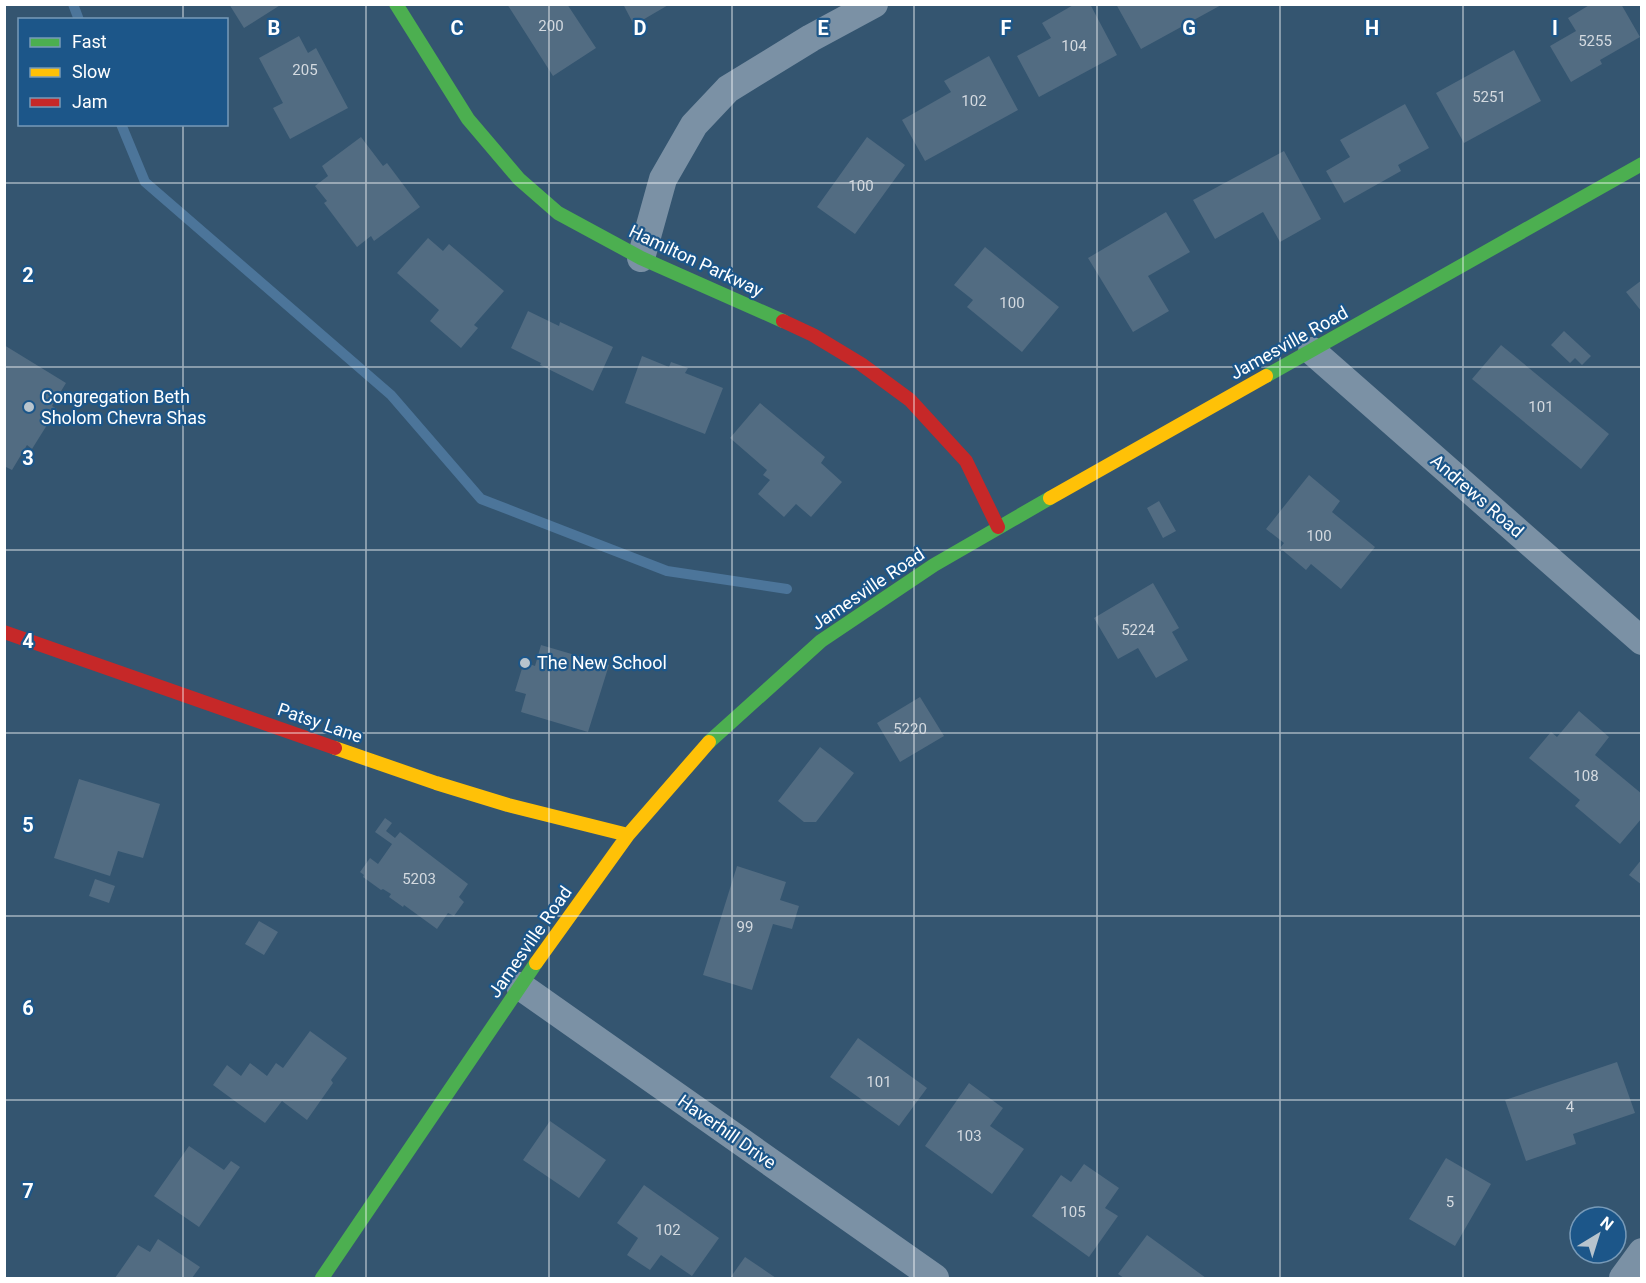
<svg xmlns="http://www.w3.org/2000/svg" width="1646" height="1283" viewBox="0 0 1646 1283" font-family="Roboto,sans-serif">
<rect width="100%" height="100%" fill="#345570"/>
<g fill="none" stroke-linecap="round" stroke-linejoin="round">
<path stroke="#4c759a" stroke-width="10" d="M 73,4 L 79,20
M 121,124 L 145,182 L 391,395 L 481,499 L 667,571 L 787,589"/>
</g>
<path fill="#526c82" d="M 229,4 L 282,4 L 244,28 Z
M 507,4 L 567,4 L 596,48 L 553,76 Z
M 623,4 L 670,4 L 634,25 Z
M 1075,4 L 1090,4 L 1117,55 L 1039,97 L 1017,56 L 1051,38 L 1042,23 Z
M 1116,4 L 1223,4 L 1141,49 Z
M 1591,4 L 1621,4 L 1640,37 L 1600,60 L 1602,64 L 1571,82 L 1550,46 L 1576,31 L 1568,18 Z
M 299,36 L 308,53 L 316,48 L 348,108 L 290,139 L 273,108 L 283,103 L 259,58 Z
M 1514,50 L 1541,101 L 1464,143 L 1436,93 Z
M 989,56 L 1018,110 L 925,161 L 902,120 L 951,92 L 944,81 Z
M 1405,104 L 1429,148 L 1398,165 L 1401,171 L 1344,203 L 1326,171 L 1350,157 L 1340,140 Z
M 361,137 L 383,166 L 387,163 L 420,207 L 374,241 L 371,236 L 357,247 L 324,203 L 327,201 L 315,186 L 328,176 L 322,166 Z
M 867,137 L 905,165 L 855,234 L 817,207 Z
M 1284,151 L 1321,219 L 1280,242 L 1263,212 L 1215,239 L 1193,200 Z
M 1166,212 L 1190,252 L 1148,276 L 1169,311 L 1133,332 L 1088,258 Z
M 428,238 L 443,251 L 449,244 L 504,291 L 474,325 L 478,328 L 461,348 L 430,321 L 439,310 L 397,273 Z
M 985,247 L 1059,307 L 1022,352 L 967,307 L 973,300 L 954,285 Z
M 1642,280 L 1642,312 L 1626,292 Z
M 528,311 L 559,326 L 560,322 L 613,347 L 593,391 L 540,365 L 541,363 L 511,348 Z
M 1564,331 L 1591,356 L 1582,365 L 1575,358 L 1570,363 L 1551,345 Z
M 4,345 L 66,383 L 52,406 L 57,409 L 32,449 L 27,445 L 12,470 L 4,466 Z
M 1501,345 L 1609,434 L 1581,469 L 1472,379 Z
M 642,356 L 669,367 L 671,362 L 688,368 L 685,373 L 723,388 L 705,434 L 625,403 Z
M 760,403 L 825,457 L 821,463 L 842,482 L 811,517 L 796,504 L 784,517 L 758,494 L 770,480 L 763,475 L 767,470 L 730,438 Z
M 1309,475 L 1340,501 L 1332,512 L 1375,547 L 1341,589 L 1311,564 L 1306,570 L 1280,548 L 1284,543 L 1266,529 Z
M 1159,501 L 1176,531 L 1163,538 L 1147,508 Z
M 1153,583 L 1179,628 L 1172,632 L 1188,660 L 1156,678 L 1138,648 L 1118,659 L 1094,618 Z
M 541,645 L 609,665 L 588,732 L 521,712 L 526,694 L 515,691 L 524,662 L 535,666 Z
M 920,697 L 944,736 L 900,762 L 877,723 Z
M 1579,711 L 1609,737 L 1595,755 L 1642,794 L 1642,818 L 1620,844 L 1575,806 L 1580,800 L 1529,758 L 1551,732 L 1557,737 Z
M 820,747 L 854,773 L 816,822 L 804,822 L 778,801 Z
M 79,779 L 160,804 L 143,858 L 118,851 L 110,876 L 54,858 Z
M 385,818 L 392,823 L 386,831 L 395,838 L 400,832 L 468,884 L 459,897 L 464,902 L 454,916 L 448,913 L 437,929 L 404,905 L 403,907 L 389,897 L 391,894 L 383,889 L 381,890 L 363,877 L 364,875 L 360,872 L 370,858 L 378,864 L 392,844 L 375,832 Z
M 1642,859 L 1642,885 L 1629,875 Z
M 737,866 L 786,882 L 780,900 L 799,906 L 792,929 L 773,924 L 752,990 L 703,975 Z
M 95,879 L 115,886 L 109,903 L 89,896 Z
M 259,921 L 278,932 L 264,955 L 245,944 Z
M 310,1031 L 347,1058 L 331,1080 L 333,1083 L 307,1120 L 282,1101 L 265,1123 L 213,1085 L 227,1065 L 241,1076 L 250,1063 L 267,1076 L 276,1063 L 283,1068 Z
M 858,1038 L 927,1088 L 899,1126 L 830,1077 Z
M 1617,1062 L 1635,1113 L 1573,1134 L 1576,1144 L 1526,1161 L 1505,1100 Z
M 969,1083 L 1003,1108 L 990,1126 L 1024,1149 L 992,1194 L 925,1146 Z
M 550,1121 L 606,1160 L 579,1198 L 523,1160 Z
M 189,1146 L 224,1170 L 231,1161 L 240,1167 L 199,1227 L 154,1196 Z
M 1446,1158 L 1491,1184 L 1455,1246 L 1409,1219 Z
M 1084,1164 L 1119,1188 L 1105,1208 L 1118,1216 L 1089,1257 L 1032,1216 L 1061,1175 L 1071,1182 Z
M 644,1185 L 719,1238 L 692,1276 L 661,1255 L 650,1270 L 627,1255 L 638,1238 L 617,1223 Z
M 1147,1235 L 1206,1278 L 1124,1278 L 1118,1274 Z
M 158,1239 L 200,1267 L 192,1278 L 115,1278 L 138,1245 L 150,1252 Z
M 745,1257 L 776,1278 L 730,1278 Z"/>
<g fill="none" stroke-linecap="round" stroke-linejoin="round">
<path stroke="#7b91a5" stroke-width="28" d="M 641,258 L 663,179 L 694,125 L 728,89 L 811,38 L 874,4
M 1312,351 L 1642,641
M 520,986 L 935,1278
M 1623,1278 L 1642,1252"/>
<path stroke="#4caf50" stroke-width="14" d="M 396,4 L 468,119 L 519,179 L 558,213 L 641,258 L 783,321
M 1266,376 L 1642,164
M 709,742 L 821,641 L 934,565 L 1050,498
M 322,1278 L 536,963"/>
<path stroke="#ffc107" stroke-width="14" d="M 1050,498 L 1266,376
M 335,748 L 436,783 L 508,805 L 628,835
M 536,963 L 628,835 L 709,742"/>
<path stroke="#c62828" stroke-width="14" d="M 783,321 L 813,335 L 861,364 L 910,400 L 966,461 L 998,527
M 4,632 L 335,748"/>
</g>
<path fill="none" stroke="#fff" stroke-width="1.5" stroke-opacity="0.55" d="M 183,4 L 183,20M 366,4 L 366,1278M 549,4 L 549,1278M 732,4 L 732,1278M 914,4 L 914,1278M 1097,4 L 1097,1278M 1280,4 L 1280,1278M 1463,4 L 1463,1278M 183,124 L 183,1278M 4,183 L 1642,183M 4,367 L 1642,367M 4,550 L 1642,550M 4,733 L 1642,733M 4,916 L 1642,916M 4,1100 L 1642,1100"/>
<g fill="#b8c4cd" stroke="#1c5689" stroke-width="2">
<circle cx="29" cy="407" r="6"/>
<circle cx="525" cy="663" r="6"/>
</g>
<g text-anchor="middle" stroke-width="4.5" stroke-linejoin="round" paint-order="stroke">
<g font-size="15" fill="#d4dae0">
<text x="551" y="31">200</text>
<text x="1595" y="46">5255</text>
<text x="1074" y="51">104</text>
<text x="305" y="75">205</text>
<text x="1489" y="102">5251</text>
<text x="974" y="106">102</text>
<text x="861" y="191">100</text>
<text x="1012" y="308">100</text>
<text x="1541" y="412">101</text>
<text x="1319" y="541">100</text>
<text x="1138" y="635">5224</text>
<text x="910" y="734">5220</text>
<text x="1586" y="781">108</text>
<text x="419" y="884">5203</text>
<text x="745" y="932">99</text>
<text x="879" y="1087">101</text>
<text x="1570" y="1112">4</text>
<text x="969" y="1141">103</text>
<text x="1450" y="1207">5</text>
<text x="1073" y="1217">105</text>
<text x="668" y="1235">102</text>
</g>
<g font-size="18" fill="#fff" stroke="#1c5689">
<text transform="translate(696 261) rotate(25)" y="6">Hamilton Parkway</text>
<text transform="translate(1289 343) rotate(-29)" y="6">Jamesville Road</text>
<text transform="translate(1477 496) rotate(41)" y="6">Andrews Road</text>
<text transform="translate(868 589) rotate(-34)" y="6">Jamesville Road</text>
<text transform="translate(320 723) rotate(19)" y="6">Patsy Lane</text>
<text transform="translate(530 942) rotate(-55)" y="6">Jamesville Road</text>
<text transform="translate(727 1132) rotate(35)" y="6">Haverhill Drive</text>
</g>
<g font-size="18" fill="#fff" stroke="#1c5689" text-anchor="start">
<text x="41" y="403">Congregation Beth<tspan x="41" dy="21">Sholom Chevra Shas</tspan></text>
<text x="537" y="669">The New School</text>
</g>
</g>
<g font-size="20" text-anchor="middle" font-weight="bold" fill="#fff" stroke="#1c5689" stroke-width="4.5" stroke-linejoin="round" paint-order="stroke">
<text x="274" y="35">B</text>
<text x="457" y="35">C</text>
<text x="640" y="35">D</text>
<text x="823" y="35">E</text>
<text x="1006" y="35">F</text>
<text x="1189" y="35">G</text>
<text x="1372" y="35">H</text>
<text x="1555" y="35">I</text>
<text x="28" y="282">2</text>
<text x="28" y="465">3</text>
<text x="28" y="648">4</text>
<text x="28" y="832">5</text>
<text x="28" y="1015">6</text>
<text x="28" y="1198">7</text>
</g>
<rect width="1646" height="1283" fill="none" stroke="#ffffff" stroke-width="12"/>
<rect x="18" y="18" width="210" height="108" fill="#1c5689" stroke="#779ab8" stroke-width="1.5"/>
<rect x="30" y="38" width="30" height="9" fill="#4caf50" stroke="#779ab8" stroke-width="1.5"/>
<text x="72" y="48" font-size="18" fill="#ffffff">Fast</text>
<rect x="30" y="68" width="30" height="9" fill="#ffc107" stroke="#779ab8" stroke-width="1.5"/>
<text x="72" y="78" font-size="18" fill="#ffffff">Slow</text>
<rect x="30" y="98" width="30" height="9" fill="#c62828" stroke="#779ab8" stroke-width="1.5"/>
<text x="72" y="108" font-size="18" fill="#ffffff">Jam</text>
<g transform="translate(1598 1235) rotate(38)"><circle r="28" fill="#1c5689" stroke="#779ab8" stroke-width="1.5"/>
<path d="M0-4.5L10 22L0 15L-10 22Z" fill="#b8c4cd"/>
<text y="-9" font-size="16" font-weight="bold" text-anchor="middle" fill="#ffffff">N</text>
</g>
</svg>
